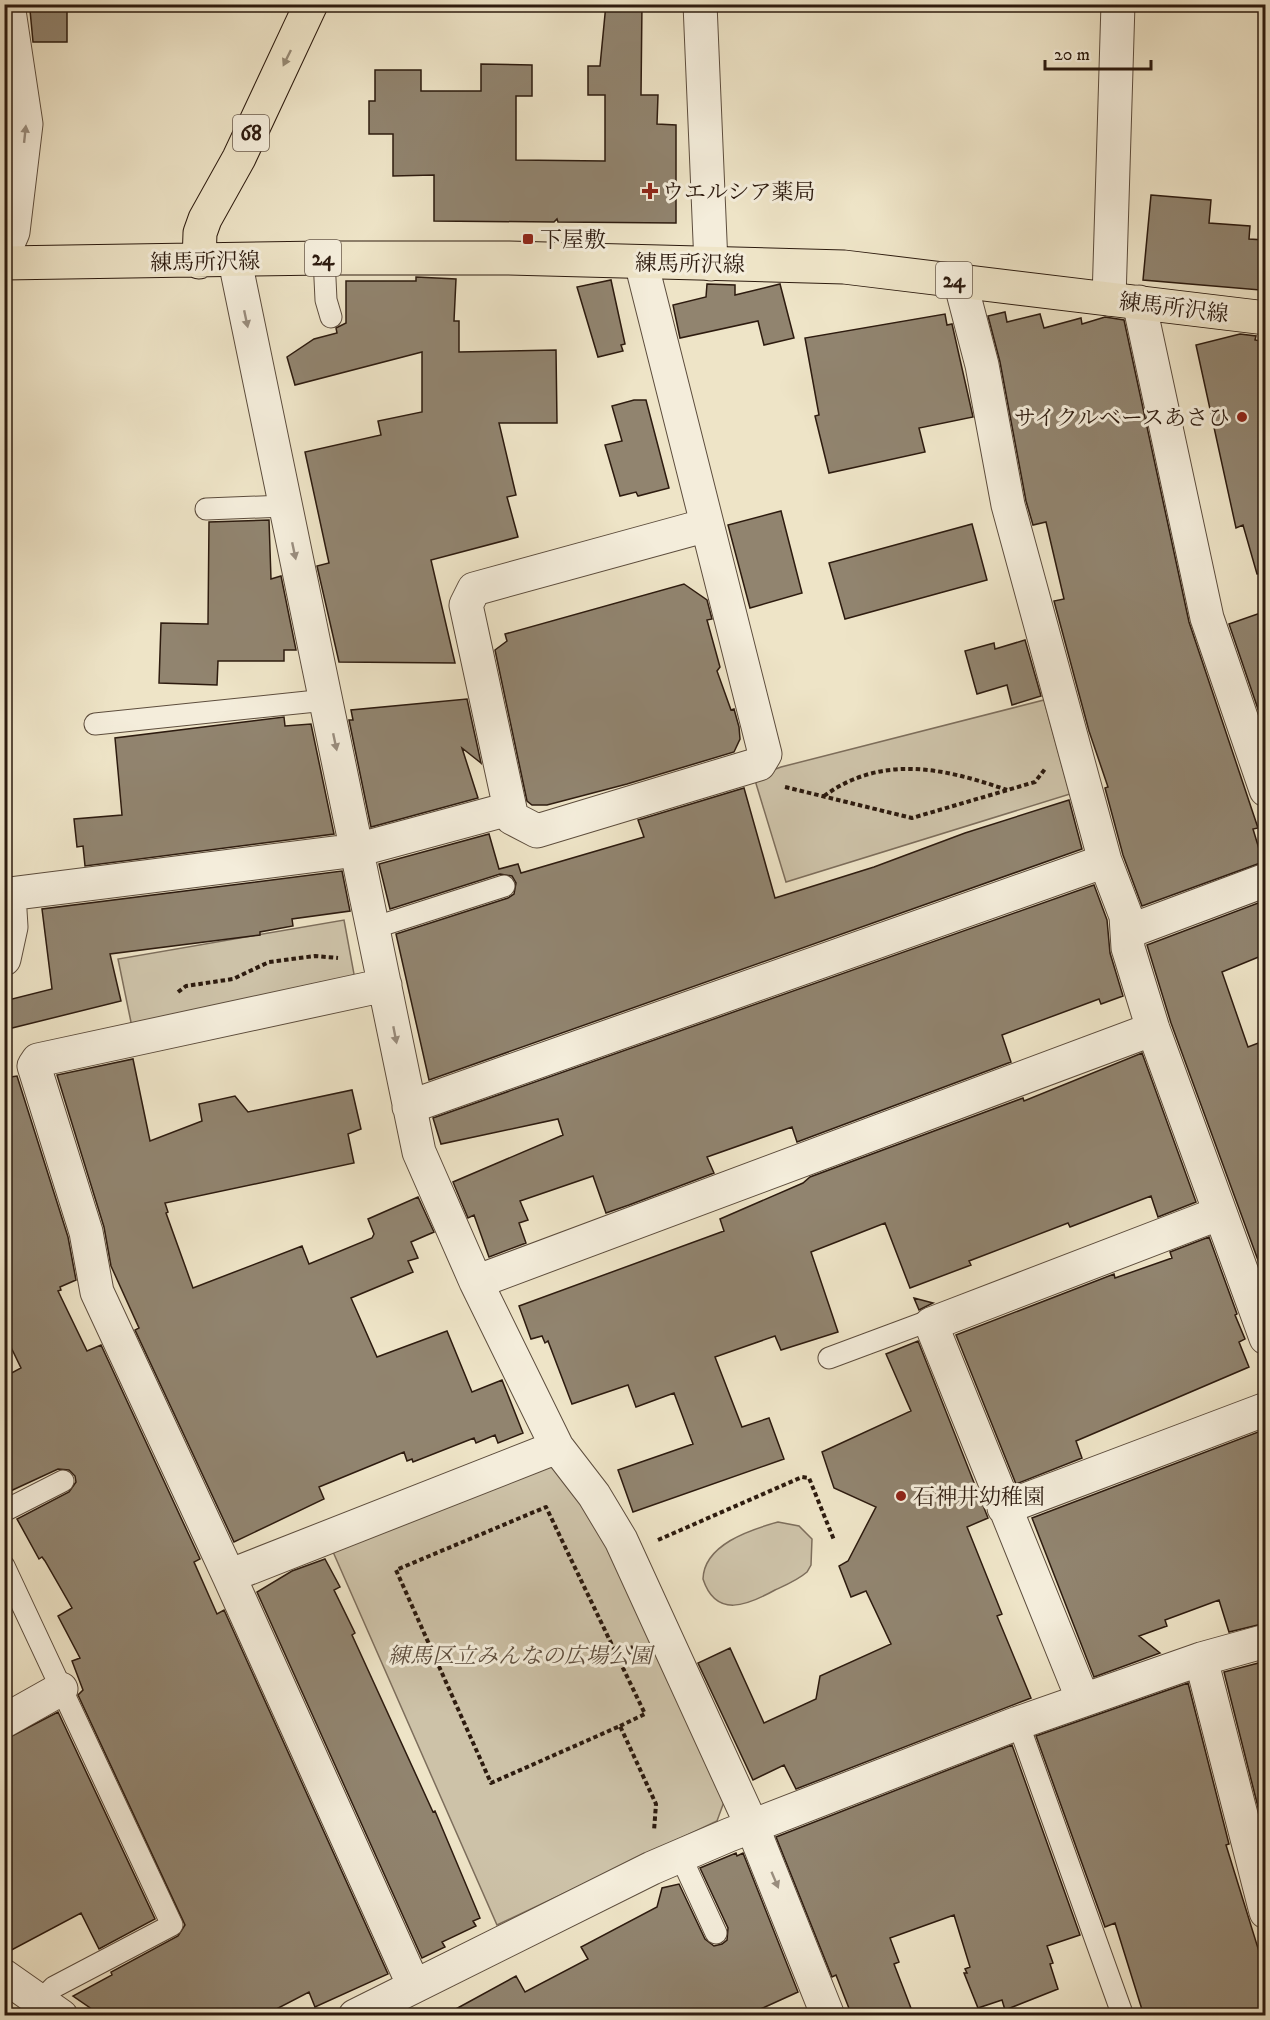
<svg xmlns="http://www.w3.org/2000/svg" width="1270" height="2020" viewBox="0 0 1270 2020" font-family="'IM FELL DW Pica','Noto Serif JP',serif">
<rect width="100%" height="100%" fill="#eee4c7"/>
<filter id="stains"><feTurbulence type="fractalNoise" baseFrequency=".00333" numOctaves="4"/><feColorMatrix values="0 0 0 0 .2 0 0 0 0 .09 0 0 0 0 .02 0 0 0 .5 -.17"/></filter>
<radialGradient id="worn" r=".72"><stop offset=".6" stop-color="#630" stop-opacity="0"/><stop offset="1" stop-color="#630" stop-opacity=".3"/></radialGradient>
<path fill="#cdc2a8" stroke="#7d6e5c" stroke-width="1.5" d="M 1044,700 L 1070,794 L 786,882 L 754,777 L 781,767 Z
M 344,920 L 354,974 L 349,981 L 132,1027 L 118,959 Z
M 555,1462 L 612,1546 L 725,1799 L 717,1821 L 497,1925 L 330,1545 Z
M 778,1522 L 799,1526 L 812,1539 L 811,1565 L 807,1572 C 798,1580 786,1585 775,1590 C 748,1605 716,1619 703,1579 C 704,1545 749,1530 778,1522 Z"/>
<path fill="#91846f" stroke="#2d1b0f" stroke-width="1.5" d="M 606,4 L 642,4 L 641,95 L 658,95 L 657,124 L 676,125 L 676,223 L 558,222 L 557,219 L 554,222 L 434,221 L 434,175 L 393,176 L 393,134 L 369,134 L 369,101 L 375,101 L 375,70 L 421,70 L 421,91 L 481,91 L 481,64 L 532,65 L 532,96 L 516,96 L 516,160 L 605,161 L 605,95 L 588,95 L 588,66 L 600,66 Z
M 30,10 L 67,10 L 67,42 L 33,42 Z
M 1151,195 L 1211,200 L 1209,223 L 1250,226 L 1249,239 L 1265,240 L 1260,290 L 1143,280 Z
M 416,277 L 456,279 L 454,321 L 459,321 L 459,352 L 556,350 L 557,423 L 499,423 L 516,495 L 507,497 L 518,537 L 431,560 L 455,663 L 339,662 L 317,566 L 329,563 L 305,452 L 381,435 L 378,421 L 422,412 L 422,352 L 295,385 L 287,357 L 314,339 L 337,333 L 336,328 L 346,323 L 346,281 L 416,281 Z
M 611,280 L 625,344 L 621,345 L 623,351 L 598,357 L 577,287 Z
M 707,284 L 735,285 L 735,295 L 780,284 L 794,338 L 764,345 L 758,321 L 680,338 L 673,305 L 706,297 Z
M 1005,312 L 1007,322 L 1040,314 L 1044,328 L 1081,318 L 1082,324 L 1105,317 L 1124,320 L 1189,622 L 1258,828 L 1253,829 L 1263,862 L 1142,906 L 1123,855 L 1105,788 L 1108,787 L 1089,731 L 1054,601 L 1064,599 L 1046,522 L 1033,525 L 1026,501 L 1000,362 L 988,316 Z
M 945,314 L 947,325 L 952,324 L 973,417 L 919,428 L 925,452 L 829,473 L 815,416 L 819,415 L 805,338 Z
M 1240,334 L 1256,336 L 1255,340 L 1266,342 L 1266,573 L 1257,574 L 1243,525 L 1236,528 L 1196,345 Z
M 634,400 L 646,400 L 669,488 L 638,496 L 636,492 L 620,496 L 605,445 L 622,441 L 612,406 Z
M 781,511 L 802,593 L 750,608 L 728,525 Z
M 269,520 L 271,579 L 281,576 L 296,650 L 284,650 L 284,661 L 218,661 L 217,685 L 159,683 L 161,623 L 208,624 L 209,522 Z
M 972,524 L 987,580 L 845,619 L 829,563 Z
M 684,584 L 707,600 L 712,619 L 707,620 L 720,667 L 717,671 L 731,710 L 734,709 L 739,727 L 740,739 L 734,752 L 627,784 L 547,805 L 532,805 L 527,801 L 495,650 L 507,641 L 505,634 Z
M 1266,611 L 1266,707 L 1258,709 L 1229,624 Z
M 1025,640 L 1041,696 L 1012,705 L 1007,685 L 977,694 L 965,651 L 994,643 L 995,649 Z
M 467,699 L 481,763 L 462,748 L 478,798 L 371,827 L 349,720 L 353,720 L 351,710 Z
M 284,717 L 285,726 L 311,724 L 334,834 L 85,866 L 83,846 L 77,847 L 74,819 L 122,815 L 115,738 Z
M 744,788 L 775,898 L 874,867 L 965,833 L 1069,800 L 1082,849 L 429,1080 L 396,934 L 508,898 L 514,894 L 516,883 L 512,876 L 500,874 L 390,909 L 379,864 L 489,834 L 499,869 L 518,864 L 521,873 L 644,837 L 638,820 Z
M 342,871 L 350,911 L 292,919 L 293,926 L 260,932 L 260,935 L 110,954 L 121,1001 L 4,1030 L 4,1001 L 52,989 L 42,909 Z
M 1094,885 L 1107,920 L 1110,953 L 1123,996 L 1101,1004 L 1099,999 L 1002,1035 L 1011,1062 L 797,1142 L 792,1127 L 707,1157 L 714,1173 L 629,1205 L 606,1213 L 593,1176 L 520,1201 L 528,1220 L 519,1223 L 526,1243 L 489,1257 L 474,1215 L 468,1218 L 453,1182 L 563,1135 L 558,1119 L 441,1144 L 433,1118 Z
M 1266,900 L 1266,954 L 1222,972 L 1248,1047 L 1266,1040 L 1266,1282 L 1171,1023 L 1147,945 Z
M 1142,1053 L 1196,1202 L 1158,1217 L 1151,1196 L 1070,1227 L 1068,1223 L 969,1261 L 971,1265 L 910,1288 L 885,1223 L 811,1252 L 838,1332 L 781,1350 L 775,1336 L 715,1357 L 742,1427 L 769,1418 L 784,1459 L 633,1512 L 618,1470 L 693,1444 L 674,1393 L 636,1407 L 628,1385 L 572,1404 L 548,1341 L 545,1343 L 542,1336 L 531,1339 L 519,1306 L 724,1231 L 720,1219 L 803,1183 L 810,1177 L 1023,1098 L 1024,1101 Z
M 133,1059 L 150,1141 L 202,1121 L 199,1104 L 235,1096 L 248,1112 L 352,1090 L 361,1129 L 348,1134 L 354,1163 L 165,1203 L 168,1212 L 166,1213 L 193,1288 L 302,1246 L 309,1264 L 372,1238 L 374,1234 L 368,1219 L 418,1197 L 434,1232 L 411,1242 L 418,1258 L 408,1261 L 413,1272 L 351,1298 L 377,1357 L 447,1331 L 472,1392 L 502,1380 L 523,1433 L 498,1443 L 495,1435 L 476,1443 L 474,1438 L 413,1462 L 412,1459 L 407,1461 L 404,1452 L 319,1487 L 324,1499 L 234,1542 L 135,1330 L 139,1328 L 111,1266 L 104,1227 L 57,1075 Z
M 17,1076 L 68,1237 L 76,1280 L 60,1287 L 61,1290 L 58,1291 L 87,1351 L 101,1345 L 200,1559 L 194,1562 L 217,1614 L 224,1610 L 388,1974 L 315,2007 L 309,1992 L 263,2016 L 102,2016 L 73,1996 L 112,1975 L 111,1972 L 178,1936 L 185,1925 L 78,1695 L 83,1690 L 72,1661 L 80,1658 L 58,1616 L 72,1608 L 45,1561 L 42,1557 L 39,1559 L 17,1519 L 69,1492 L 76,1482 L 75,1476 L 69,1470 L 58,1469 L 4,1494 L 4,1377 L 21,1368 L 5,1335 L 10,1333 L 4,1313 L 4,1078 Z
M 1209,1237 L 1237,1314 L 1235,1315 L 1245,1339 L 1239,1342 L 1249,1367 L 1076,1441 L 1082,1458 L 1016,1484 L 956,1335 L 1114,1274 L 1115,1278 L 1172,1258 L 1170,1252 Z
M 914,1298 L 933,1303 L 919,1310 Z
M 918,1341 L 988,1518 L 967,1527 L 1002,1614 L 997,1616 L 1031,1698 L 796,1789 L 784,1765 L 753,1780 L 698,1663 L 730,1648 L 764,1723 L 816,1699 L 820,1676 L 891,1644 L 866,1591 L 851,1597 L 839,1566 L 848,1561 L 876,1507 L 834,1488 L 822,1452 L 911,1411 L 886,1354 Z
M 1266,1429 L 1266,1623 L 1229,1632 L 1219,1600 L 1165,1620 L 1167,1626 L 1139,1636 L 1160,1653 L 1094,1677 L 1032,1518 Z
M 325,1559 L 340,1587 L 334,1590 L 355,1633 L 352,1635 L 433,1812 L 435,1811 L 480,1918 L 473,1921 L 476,1926 L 442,1942 L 445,1947 L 422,1958 L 257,1592 L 292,1571 Z
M 1266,1661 L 1266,1810 L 1259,1811 L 1224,1672 Z
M 1188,1683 L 1229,1844 L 1226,1845 L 1266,1974 L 1266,2016 L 1144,2016 L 1115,1923 L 1105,1927 L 1036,1736 Z
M 58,1712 L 155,1919 L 99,1949 L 81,1913 L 4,1954 L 4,1740 Z
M 1012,1745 L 1080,1935 L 1047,1946 L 1053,1963 L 1050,1964 L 1058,1989 L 1005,2010 L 1002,2000 L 978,2008 L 964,1973 L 967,1973 L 965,1969 L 970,1967 L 954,1915 L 890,1938 L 899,1962 L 894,1964 L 914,2016 L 852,2016 L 836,1975 L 832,1977 L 776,1837 Z
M 736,1853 L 737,1856 L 743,1853 L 798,1992 L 745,2016 L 443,2016 L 516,1976 L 525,1992 L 588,1959 L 581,1947 L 657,1907 L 662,1888 L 679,1884 L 705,1939 L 714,1946 L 722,1944 L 727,1940 L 728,1928 L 700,1868 Z"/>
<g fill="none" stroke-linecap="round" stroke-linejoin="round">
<defs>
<path id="service" d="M 324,258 L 326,300 L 331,317
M 206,509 L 285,506
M 95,724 L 326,700
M 373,928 L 504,886
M 829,1358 L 923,1323 L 931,1324
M 4,1511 L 63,1481
M 4,1566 L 172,1925 L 54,1987 L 40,2001
M 1018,1723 L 1123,2016
M 680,1855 L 716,1933"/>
<path id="minor" d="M 700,4 L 711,264
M 4,253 L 13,232 L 26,124 L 8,4
M 235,261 L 419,1152 L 476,1282 L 557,1447 L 594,1495 L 621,1540 L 752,1826 L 828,2016
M 641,262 L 765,754 L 759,764 L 537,831 L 512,818 L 466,605 L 474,589 L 707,525
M 960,281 L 982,365 L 1008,505 L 1105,861 L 1126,916 L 1128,948 L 1153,1029 L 1266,1338
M 1109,299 L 1118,4
M 1139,302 L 1207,618 L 1266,790
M 1127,932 L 1266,880
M 4,959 L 11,927 L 9,894 L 357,850 L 509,809
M 385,985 L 38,1060 L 34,1066 L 86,1232 L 97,1292 L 229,1576 L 414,1986
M 409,1107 L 1105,861
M 476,1282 L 1153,1029
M 1004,1508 L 1266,1409
M 229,1576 L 557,1447
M 1201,1659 L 1266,1912
M 1083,1700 L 931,1324 L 1220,1213
M 4,1721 L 61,1689
M 355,2016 L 652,1868 L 729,1835 L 1018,1723 L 1201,1659 L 1266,1641"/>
<path id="tertiary" d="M 4,1976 L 61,2016"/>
<path id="primary" d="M 199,262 L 200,233 L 205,219 L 239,158 L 311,4
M 4,263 L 324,258 L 509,258 L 844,267 L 1266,318"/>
</defs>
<use href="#service" stroke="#5d4d3d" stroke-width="23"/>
<use href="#minor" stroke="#5d4d3d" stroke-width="35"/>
<use href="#tertiary" stroke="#5d4d3d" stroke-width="35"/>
<use href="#primary" stroke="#2d1b0f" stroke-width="35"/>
<path stroke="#2d1b0f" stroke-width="4" stroke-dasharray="4.5 3" stroke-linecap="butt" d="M 785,787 L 912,818 L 1035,782 L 1045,769
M 824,796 C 882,754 944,768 1007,790
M 178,992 L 186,986 L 233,979 L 269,962 L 315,956 L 338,958
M 658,1540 L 802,1477 L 809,1478 L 834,1540
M 617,1653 L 633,1647
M 620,1726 L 645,1714 L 546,1507 L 396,1570 L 491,1783 L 620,1726 L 656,1804 L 654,1831"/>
<use href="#service" stroke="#f4eddb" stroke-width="21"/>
<use href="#minor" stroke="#f4eddb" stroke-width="33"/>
<use href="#tertiary" stroke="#f4eddb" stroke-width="33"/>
<use href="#primary" stroke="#eee4c7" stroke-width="33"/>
</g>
<defs><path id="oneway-solid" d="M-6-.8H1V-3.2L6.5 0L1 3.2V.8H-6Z" transform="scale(1.5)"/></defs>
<use fill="#978a74" href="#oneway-solid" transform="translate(287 58) rotate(116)"/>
<g fill="#9a8e7f">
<use href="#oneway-solid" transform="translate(25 134) rotate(-84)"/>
<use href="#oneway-solid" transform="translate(246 319) rotate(78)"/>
<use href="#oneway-solid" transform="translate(294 551) rotate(78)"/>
<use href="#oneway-solid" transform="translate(335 742) rotate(78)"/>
<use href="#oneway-solid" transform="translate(395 1035) rotate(79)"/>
<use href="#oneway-solid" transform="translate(775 1880) rotate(67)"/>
</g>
<g fill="#8f2418" stroke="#f4eddb" stroke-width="2">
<path d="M647 182h6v6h6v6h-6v6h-6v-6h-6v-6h6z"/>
<rect x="522" y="233" width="12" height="12" rx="3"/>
<circle cx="1242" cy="417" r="6"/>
<circle cx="901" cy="1496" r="6"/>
</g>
<g text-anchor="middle" stroke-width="6" stroke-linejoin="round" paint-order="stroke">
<g fill="#f4eddb" stroke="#695a4c" stroke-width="1.5">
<rect x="233" y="115" width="36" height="36" rx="4.5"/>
<rect x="305" y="240" width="36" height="36" rx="4.5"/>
<rect x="936" y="262" width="36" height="36" rx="4.5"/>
</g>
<g font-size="21" font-weight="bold" fill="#2d1b0f">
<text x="251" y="140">68</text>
<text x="323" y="265">24</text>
<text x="954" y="287">24</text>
</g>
<g font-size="22" fill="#2d1b0f" stroke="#f4eddb" text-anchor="start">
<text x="662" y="199">ウエルシア薬局</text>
<text x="540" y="247">下屋敷</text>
<text x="1230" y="425" text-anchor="end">サイクルベースあさひ</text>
<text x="913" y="1504">石神井幼稚園</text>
</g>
<g font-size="22" fill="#2d1b0f" stroke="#f4eddb">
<text transform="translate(205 261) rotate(-1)" y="8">練馬所沢線</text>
<text transform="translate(690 263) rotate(1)" y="8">練馬所沢線</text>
<text transform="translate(1174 307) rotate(7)" y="8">練馬所沢線</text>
</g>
<g font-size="22" font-style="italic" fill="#5d4d3d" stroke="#f4eddb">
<text x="520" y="1663">練馬区立みんなの広場公園</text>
</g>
</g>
<rect width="1270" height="2020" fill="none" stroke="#eee4c7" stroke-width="24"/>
<rect x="6" y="6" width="1258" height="2008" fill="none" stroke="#2d1b0f" stroke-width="3"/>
<rect x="12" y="12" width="1246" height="1996" fill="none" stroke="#2d1b0f" stroke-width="1.5"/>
<path d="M1045 60v9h106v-9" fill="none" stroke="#2d1b0f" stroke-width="3"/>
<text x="1054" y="60" font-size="18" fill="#2d1b0f" stroke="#f4eddb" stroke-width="4.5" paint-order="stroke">20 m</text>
<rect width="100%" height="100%" filter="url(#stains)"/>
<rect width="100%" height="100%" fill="url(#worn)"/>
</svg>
